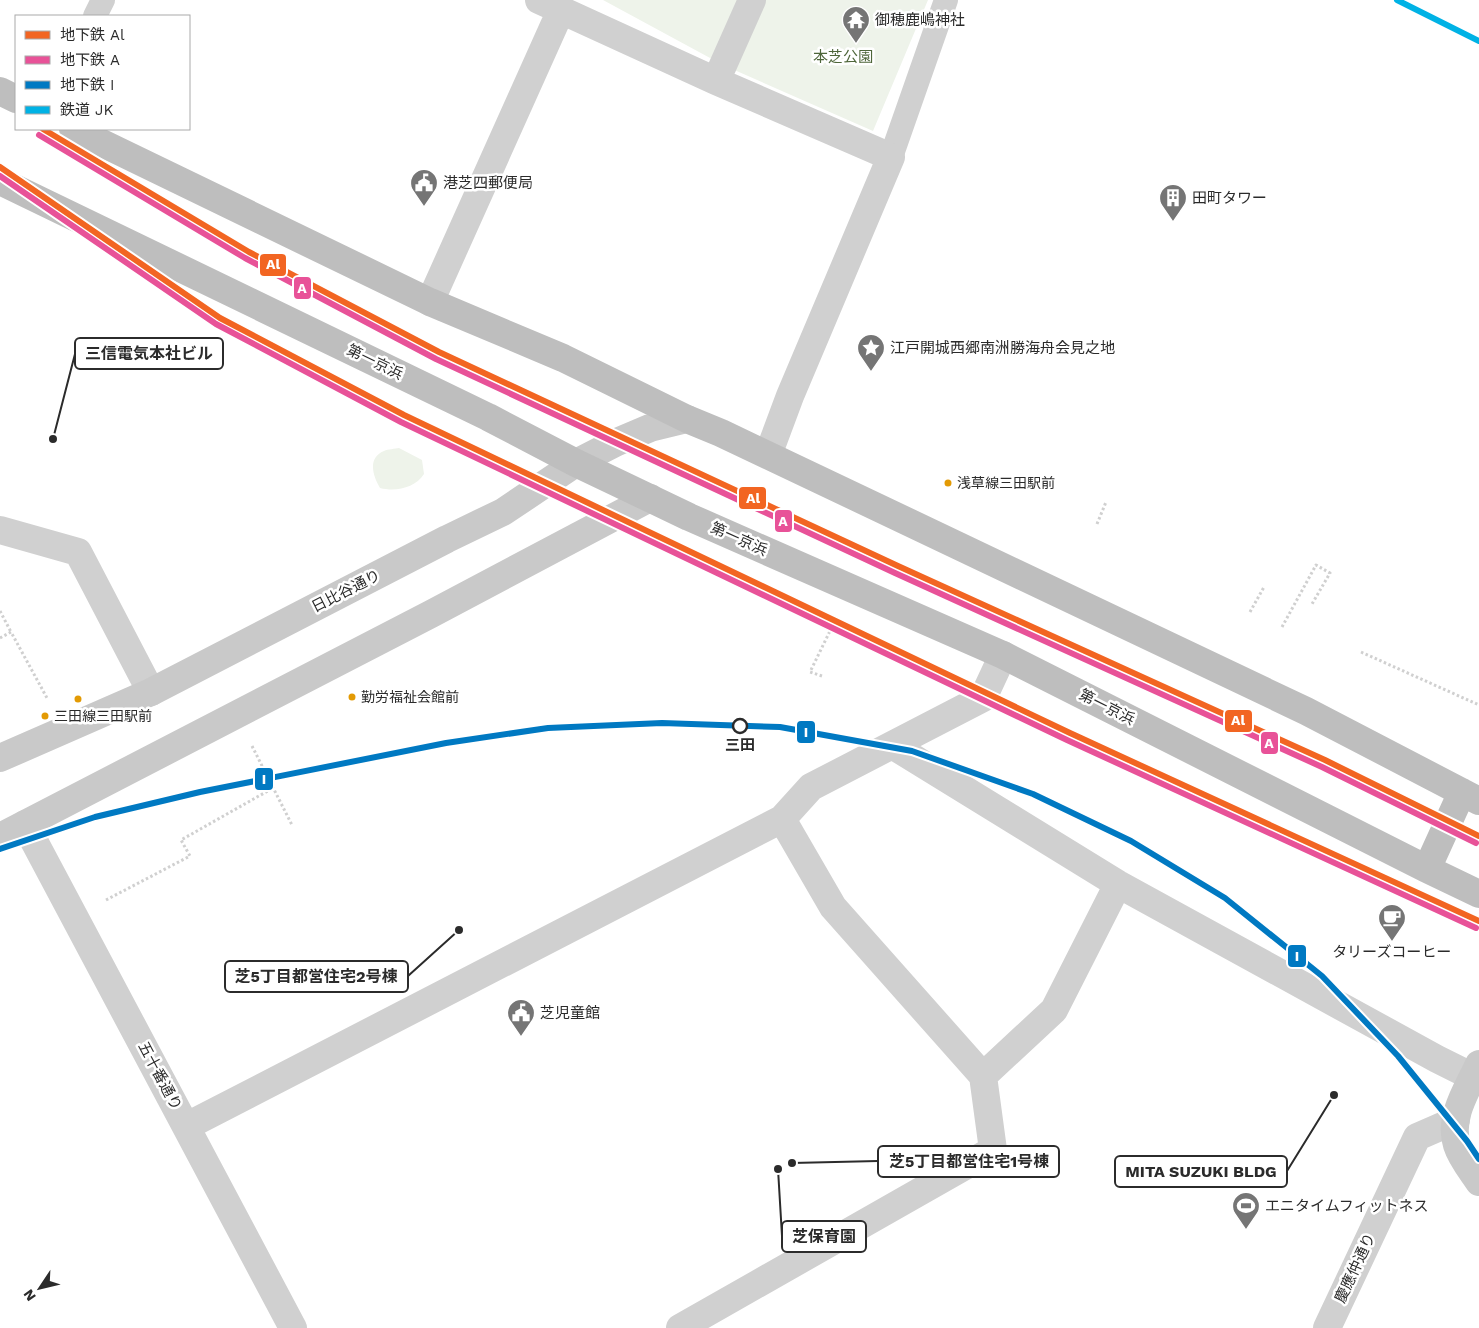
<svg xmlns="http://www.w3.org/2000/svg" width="1479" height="1328" viewBox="0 0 1479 1328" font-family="'Work Sans','Noto Sans JP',sans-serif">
<rect width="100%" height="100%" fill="#fff"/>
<path fill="#eef3ea" d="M 603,0 L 928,0 L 873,131 L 723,65 Z
M 399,448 L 422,460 L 424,474 C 415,488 396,492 380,488 C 373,476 367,458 384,451 C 388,449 395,449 399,448 Z"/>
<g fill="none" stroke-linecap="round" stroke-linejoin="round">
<path stroke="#d0d0d0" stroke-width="3" stroke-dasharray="2.5 2.5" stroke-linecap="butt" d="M 1097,524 L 1106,502
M 0,611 L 11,632
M 1250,612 L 1264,587
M 1282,627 L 1316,565 L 1330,573 L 1312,604
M 0,638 L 11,632 L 47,698
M 1361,652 L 1479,705
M 822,676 L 810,672 L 831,629
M 252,746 L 292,825
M 106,900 L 190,856 L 181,840 L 273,788"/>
<path stroke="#d0d0d0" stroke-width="24" d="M 95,16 L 103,0
M 891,157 L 946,0"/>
<path stroke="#d0d0d0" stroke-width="28" d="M 539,0 L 716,81 L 891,157 L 790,396 L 768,455
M 716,81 L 752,0
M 430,302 L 561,10
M 0,530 L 78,552 L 151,692
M 892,745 L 1118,884 L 1437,1059 L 1479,1080
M 25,824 L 293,1328
M 983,1076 L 1054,1010 L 1118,884
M 187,1126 L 782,819 L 811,787 L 983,698 L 1003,655
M 680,1328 L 993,1150 L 983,1076 L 833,907 L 782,819
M 1327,1328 L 1417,1137 L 1456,1120"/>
<path stroke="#c9c9c9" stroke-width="28" d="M 0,758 L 151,692 L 447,539 L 503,512 L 576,463 L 617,442 L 650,428 L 687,419
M 0,837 L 431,614 L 650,498
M 1479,1064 C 1468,1088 1448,1117 1457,1145 C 1461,1158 1471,1170 1479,1182"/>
<path stroke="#bebebe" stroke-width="28" d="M 0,91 L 16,99
M 73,129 L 430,302 L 563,358 L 687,419 L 721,433 L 1306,711 L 1479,801
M 0,181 L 488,417 L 576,463 L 689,517 L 1003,655 L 1427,869 L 1479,894
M 1427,869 L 1462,792"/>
<defs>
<path id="rail-1" d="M 1397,0 L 1479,41"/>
</defs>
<use href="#rail-1" stroke="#fff" stroke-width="10"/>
<use href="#rail-1" stroke="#00b2e5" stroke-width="6"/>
<defs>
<path id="metro-1" d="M 43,129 L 249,252 L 439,352 L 898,566 L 1325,760 L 1479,836
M 0,167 L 220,318 L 404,415 L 1070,733 L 1479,921"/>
<path id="metro-2" d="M 39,135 L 245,258 L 436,359 L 895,573 L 1322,767 L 1476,843
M 0,176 L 216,324 L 401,422 L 1067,740 L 1476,928"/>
<path id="metro-3" d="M 0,849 L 95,817 L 200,792 L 446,743 L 548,728 L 662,723 L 780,727 L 912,751 L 1033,794 L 1131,841 L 1225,898 L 1322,976 L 1398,1056 L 1467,1141 L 1479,1159"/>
</defs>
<use href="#metro-1" stroke="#fff" stroke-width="10"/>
<use href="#metro-2" stroke="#fff" stroke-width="10"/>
<use href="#metro-3" stroke="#fff" stroke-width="10"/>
<use href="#metro-1" stroke="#f26522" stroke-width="6"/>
<use href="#metro-2" stroke="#e85298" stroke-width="6"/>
<use href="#metro-3" stroke="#0079c2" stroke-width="6"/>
</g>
<defs>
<symbol id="temple-pin" viewBox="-11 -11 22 30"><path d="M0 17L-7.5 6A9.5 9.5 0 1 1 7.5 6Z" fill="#757575" stroke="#fff"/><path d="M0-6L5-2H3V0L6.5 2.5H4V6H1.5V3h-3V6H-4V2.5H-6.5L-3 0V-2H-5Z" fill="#fff"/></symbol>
<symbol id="civic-pin" viewBox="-11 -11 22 30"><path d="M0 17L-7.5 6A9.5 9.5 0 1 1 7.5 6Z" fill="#757575" stroke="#fff"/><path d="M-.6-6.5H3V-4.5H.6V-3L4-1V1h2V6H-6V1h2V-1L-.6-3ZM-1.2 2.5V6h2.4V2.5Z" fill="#fff"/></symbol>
<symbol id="building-pin" viewBox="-11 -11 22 30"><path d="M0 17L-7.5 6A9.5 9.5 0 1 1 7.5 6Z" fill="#757575" stroke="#fff"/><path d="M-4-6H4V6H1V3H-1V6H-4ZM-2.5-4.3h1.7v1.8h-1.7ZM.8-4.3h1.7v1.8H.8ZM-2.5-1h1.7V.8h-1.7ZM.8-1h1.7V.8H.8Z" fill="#fff"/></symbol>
<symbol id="sight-pin" viewBox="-11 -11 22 30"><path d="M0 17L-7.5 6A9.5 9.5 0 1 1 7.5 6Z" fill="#757575" stroke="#fff"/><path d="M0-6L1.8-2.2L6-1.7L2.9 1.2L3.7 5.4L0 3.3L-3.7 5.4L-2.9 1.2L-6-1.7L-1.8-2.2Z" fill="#fff"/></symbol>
<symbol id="cafe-pin" viewBox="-11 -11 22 30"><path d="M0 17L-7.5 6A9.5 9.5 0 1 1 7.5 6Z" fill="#757575" stroke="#fff"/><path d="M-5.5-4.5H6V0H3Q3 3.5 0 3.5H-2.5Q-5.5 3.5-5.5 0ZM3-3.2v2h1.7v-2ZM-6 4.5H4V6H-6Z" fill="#fff"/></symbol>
<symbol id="stadium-pin" viewBox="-11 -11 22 30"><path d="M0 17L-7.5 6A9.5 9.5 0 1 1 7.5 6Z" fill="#757575" stroke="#fff"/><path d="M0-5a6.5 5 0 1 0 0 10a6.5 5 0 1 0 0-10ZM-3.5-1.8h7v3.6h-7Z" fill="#fff"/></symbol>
</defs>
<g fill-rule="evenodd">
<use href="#temple-pin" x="840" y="4" width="32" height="43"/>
<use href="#civic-pin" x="408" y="167" width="32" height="43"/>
<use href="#building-pin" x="1157" y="182" width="32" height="43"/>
<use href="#sight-pin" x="855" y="332" width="32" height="43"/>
<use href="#cafe-pin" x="1376" y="902" width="32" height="43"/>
<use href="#civic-pin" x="505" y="997" width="32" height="43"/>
<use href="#stadium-pin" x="1230" y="1190" width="32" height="43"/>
</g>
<g fill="#e39a04" stroke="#fff" stroke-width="2">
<circle cx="948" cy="483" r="4.5"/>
<circle cx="352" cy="697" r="4.5"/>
<circle cx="78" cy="699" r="4.5"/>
<circle cx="45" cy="716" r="4.5"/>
</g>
<circle fill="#fff" stroke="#2b2b2b" stroke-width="2.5" cx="740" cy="726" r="7"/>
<g text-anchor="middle" stroke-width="5" stroke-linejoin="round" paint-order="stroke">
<g font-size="14" fill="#2b2b2b" stroke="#fff" text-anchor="start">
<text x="957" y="488">浅草線三田駅前</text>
<text x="361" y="702">勤労福祉会館前</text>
<text x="54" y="721">三田線三田駅前</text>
</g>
<g font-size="15" fill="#2b2b2b" stroke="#fff" text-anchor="start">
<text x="875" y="25">御穂鹿嶋神社</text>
<text x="443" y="188">港芝四郵便局</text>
<text x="1192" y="203">田町タワー</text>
<text x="890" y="353">江戸開城西郷南洲勝海舟会見之地</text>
<text x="1392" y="957" text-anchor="middle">タリーズコーヒー</text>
<text x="540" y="1018">芝児童館</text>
<text x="1265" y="1211">エニタイムフィットネス</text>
</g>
<g font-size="15" fill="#4e663a" stroke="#fff">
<text x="843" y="62">本芝公園</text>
</g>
<g font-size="15" fill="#2b2b2b" stroke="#fff">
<text transform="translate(375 362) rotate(26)" y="5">第一京浜</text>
<text transform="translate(739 539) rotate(24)" y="5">第一京浜</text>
<text transform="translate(346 591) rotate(-27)" y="5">日比谷通り</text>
<text transform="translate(1107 707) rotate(27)" y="5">第一京浜</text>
<text transform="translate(160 1076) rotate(62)" y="5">五十番通り</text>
<text transform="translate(1355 1268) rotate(-65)" y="5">慶應仲通り</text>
</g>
<g font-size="15" font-weight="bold" fill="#2b2b2b" stroke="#fff">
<text x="740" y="750">三田</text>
</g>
</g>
<path fill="none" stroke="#2b2b2b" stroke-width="2" d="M53 439L75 354M459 930L408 976M792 1163L878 1161M1334 1095L1287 1171M778 1169L782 1236"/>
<g fill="#2b2b2b" stroke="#fff" stroke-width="2">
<circle cx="53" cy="439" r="5"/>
<circle cx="459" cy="930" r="5"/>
<circle cx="792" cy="1163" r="5"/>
<circle cx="1334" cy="1095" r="5"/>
<circle cx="778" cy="1169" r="5"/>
</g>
<g fill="#fff" stroke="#2b2b2b" stroke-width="2">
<rect x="75" y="338" width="148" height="31" rx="5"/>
<rect x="225" y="961" width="183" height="31" rx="5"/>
<rect x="878" y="1146" width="181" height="31" rx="5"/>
<rect x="1115" y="1156" width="172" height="31" rx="5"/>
<rect x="782" y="1221" width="84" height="31" rx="5"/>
</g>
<g font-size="16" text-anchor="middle" font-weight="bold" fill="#2b2b2b">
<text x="149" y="359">三信電気本社ビル</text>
<text x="316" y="982">芝5丁目都営住宅2号棟</text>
<text x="969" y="1167">芝5丁目都営住宅1号棟</text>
<text x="1201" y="1177">MITA SUZUKI BLDG</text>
<text x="824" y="1242">芝保育園</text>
</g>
<g stroke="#fff" stroke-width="2">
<rect x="259" y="253" width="28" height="24" rx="5" fill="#f26522"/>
<rect x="293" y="276" width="19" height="24" rx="5" fill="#e85298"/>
<rect x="738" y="486" width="29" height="24" rx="5" fill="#f26522"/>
<rect x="774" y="509" width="19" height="24" rx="5" fill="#e85298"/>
<rect x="1224" y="709" width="29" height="24" rx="5" fill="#f26522"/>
<rect x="796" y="720" width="20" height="24" rx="5" fill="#0079c2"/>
<rect x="1260" y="731" width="19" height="24" rx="5" fill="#e85298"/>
<rect x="254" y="767" width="20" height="24" rx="5" fill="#0079c2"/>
<rect x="1287" y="944" width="20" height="24" rx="5" fill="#0079c2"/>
</g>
<g font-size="14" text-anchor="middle" font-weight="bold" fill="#fff">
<text x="273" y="269">Al</text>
<text x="302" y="293">A</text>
<text x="753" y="503">Al</text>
<text x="783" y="526">A</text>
<text x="1238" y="725">Al</text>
<text x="806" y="737">I</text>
<text x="1269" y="748">A</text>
<text x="264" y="784">I</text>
<text x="1297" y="961">I</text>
</g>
<rect x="15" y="15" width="175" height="115" fill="#ffffff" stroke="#aaaaaa"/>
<rect x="25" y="31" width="25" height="8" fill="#f26522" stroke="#aaaaaa"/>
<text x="60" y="40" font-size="15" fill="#2b2b2b">地下鉄 Al</text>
<rect x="25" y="56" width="25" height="8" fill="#e85298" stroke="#aaaaaa"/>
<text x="60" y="65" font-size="15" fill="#2b2b2b">地下鉄 A</text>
<rect x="25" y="81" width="25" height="8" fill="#0079c2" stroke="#aaaaaa"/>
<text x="60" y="90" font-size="15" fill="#2b2b2b">地下鉄 I</text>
<rect x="25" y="106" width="25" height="8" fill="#00b2e5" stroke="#aaaaaa"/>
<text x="60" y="115" font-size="15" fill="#2b2b2b">鉄道 JK</text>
<g transform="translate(40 1288) rotate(235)" stroke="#ffffff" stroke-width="4" paint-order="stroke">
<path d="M0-4L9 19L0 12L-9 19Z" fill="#2b2b2b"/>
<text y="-8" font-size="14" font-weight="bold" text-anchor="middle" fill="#2b2b2b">N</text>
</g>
</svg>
